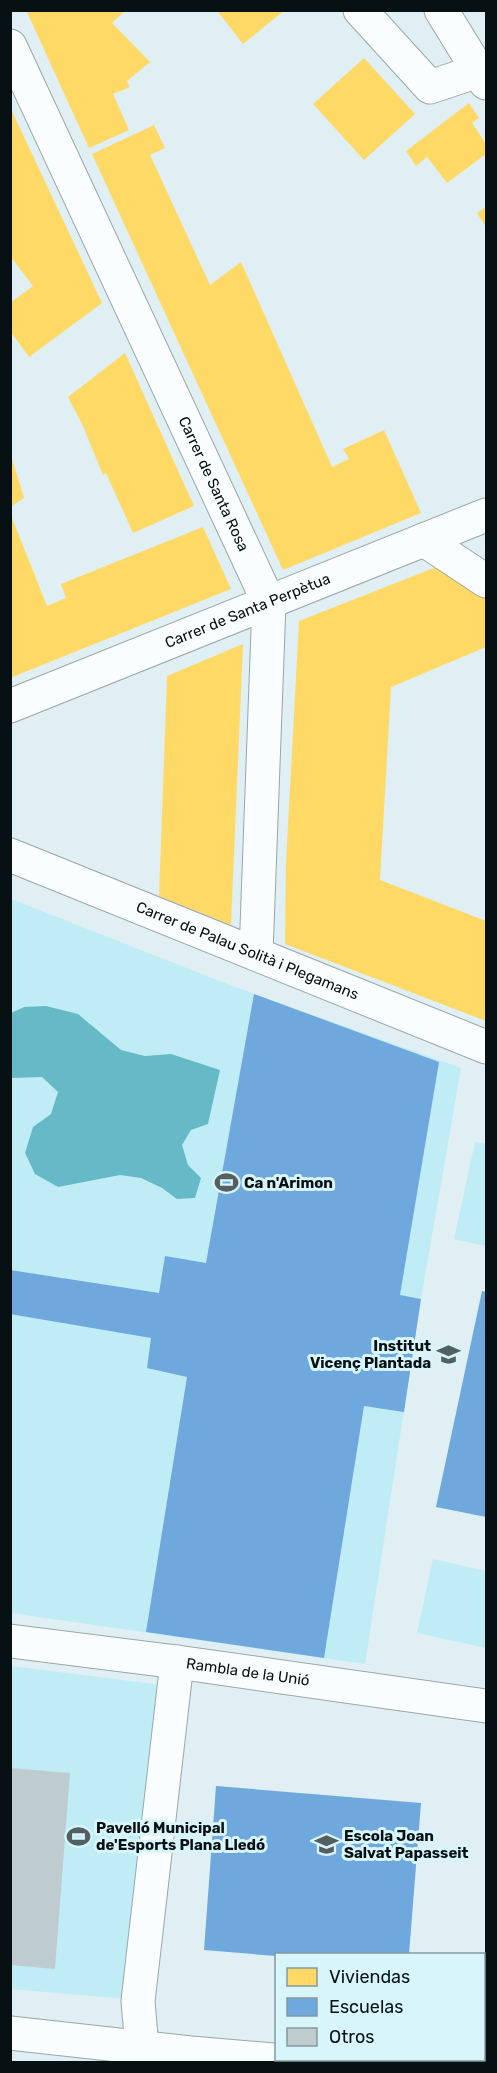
<svg xmlns="http://www.w3.org/2000/svg" width="497" height="2073" viewBox="0 0 497 2073" font-family="Rubik,sans-serif">
<rect width="100%" height="100%" fill="#dfeff3"/>
<path fill="#c0ecf5" d="M 11,899 L 235,987 L 461,1068 L 421,1299 L 365,1664 L 11,1613 Z
M 475,1142 L 486,1144 L 486,1246 L 454,1239 Z
M 433,1559 L 486,1571 L 486,1648 L 417,1633 Z
M 11,1666 L 162,1685 L 127,1999 L 11,1989 Z"/>
<path fill="#66bac8" d="M 46,1006 L 78,1014 L 121,1050 L 145,1056 L 171,1054 L 220,1070 L 208,1124 L 191,1130 L 182,1145 L 188,1165 L 201,1178 L 195,1198 L 177,1199 L 162,1188 L 141,1178 L 120,1175 L 58,1187 L 35,1174 L 25,1153 L 33,1127 L 51,1114 L 58,1092 L 42,1077 L 11,1078 L 11,1013 L 24,1007 Z"/>
<path fill="#ffd966" d="M 26,10 L 126,10 L 112,23 L 150,62 L 127,81 L 130,87 L 113,94 L 129,130 L 89,148 Z
M 220,10 L 285,10 L 243,44 L 218,12 Z
M 364,58 L 415,114 L 364,160 L 313,104 Z
M 469,103 L 479,118 L 472,123 L 486,144 L 486,154 L 447,183 L 427,157 L 416,166 L 406,151 Z
M 10,107 L 102,303 L 29,357 L 10,331 L 10,303 L 33,286 L 10,256 Z
M 154,125 L 165,148 L 150,155 L 210,285 L 241,262 L 332,467 L 349,459 L 343,449 L 384,430 L 421,513 L 283,570 L 92,154 Z
M 486,207 L 486,227 L 477,213 Z
M 125,353 L 194,506 L 133,533 L 106,473 L 103,475 L 83,426 L 68,397 Z
M 10,452 L 24,498 L 10,507 Z
M 10,513 L 47,606 L 66,598 L 61,584 L 203,527 L 231,589 L 10,678 Z
M 444,564 L 486,592 L 486,647 L 391,687 L 380,880 L 486,921 L 486,1021 L 285,944 L 286,863 L 299,621 Z
M 243,644 L 231,925 L 159,896 L 167,676 Z"/>
<path fill="#6fa8dc" d="M 254,994 L 439,1062 L 400,1295 L 421,1299 L 404,1412 L 364,1406 L 324,1658 L 146,1632 L 187,1377 L 147,1368 L 151,1338 L 10,1314 L 10,1270 L 159,1293 L 165,1256 L 206,1263 Z
M 482,1291 L 486,1292 L 486,1517 L 436,1507 Z
M 216,1786 L 421,1803 L 409,1954 L 276,1954 L 276,1956 L 204,1950 Z"/>
<path fill="#bfcccf" d="M 10,1768 L 70,1773 L 55,1969 L 10,1965 Z"/>
<g fill="none" stroke-linecap="round" stroke-linejoin="round">
<defs>
<g id="street">
<path d="M 360,10 L 430,87 L 478,71"/>
<path d="M 441,10 L 486,83"/>
<path id="s1" d="M 10,46 L 269,603 L 256,954"/>
<path d="M 424,540 L 486,581"/>
<path id="s2" d="M 10,706 L 486,515"/>
<path id="s3" d="M 10,855 L 486,1047"/>
<path id="s4" d="M 10,1641 L 177,1662 L 486,1706"/>
<path d="M 10,2033 L 191,2053 L 297,2062"/>
<path d="M 141,2062 L 142,2048 L 138,2001 L 177,1662"/>
</g>
</defs>
<use href="#street" stroke="#9aa6a9" stroke-width="35"/>
<use href="#street" stroke="#fafdfd" stroke-width="33"/>
</g>
<defs>
<symbol id="stadium-bare" viewBox="-9 -9 18 18"><path d="M0-5a6.5 5 0 1 0 0 10a6.5 5 0 1 0 0-10ZM-3.5-1.8h7v3.6h-7Z" fill="#535f61" stroke="#d7f5fb" stroke-width="2.5" paint-order="stroke"/></symbol>
<symbol id="school-bare" viewBox="-9 -9 18 18"><path d="M0-5L7-2L0 1L-7-2ZM-4 1L0 2.5L4 1V4Q0 6-4 4Z" fill="#535f61" stroke="#d7f5fb" stroke-width="2.5" paint-order="stroke"/></symbol>
</defs>
<g fill-rule="evenodd">
<use href="#stadium-bare" x="210" y="1166" width="33" height="33"/>
<use href="#school-bare" x="432" y="1338" width="33" height="33"/>
<use href="#stadium-bare" x="62" y="1820" width="33" height="33"/>
<use href="#school-bare" x="310" y="1828" width="33" height="33"/>
</g>
<g text-anchor="middle" stroke-width="6" stroke-linejoin="round" paint-order="stroke">
<g font-size="15" fill="#071113" stroke="#d7f5fb">
<text dy="5" stroke="none"><textPath href="#s1" startOffset="483">Carrer de Santa Rosa</textPath></text>
<text dy="5" stroke="none"><textPath href="#s2" startOffset="256">Carrer de Santa Perpètua</textPath></text>
<text dy="5" stroke="none"><textPath href="#s3" startOffset="256">Carrer de Palau Solità i Plegamans</textPath></text>
<text dy="5" stroke="none"><textPath href="#s4" startOffset="240">Rambla de la Unió</textPath></text>
</g>
<g font-size="15" font-weight="bold" fill="#071113" stroke="#d7f5fb" text-anchor="start">
<text x="244" y="1188">Ca n'Arimon</text>
<text x="431" y="1351" text-anchor="end">Institut<tspan x="431" dy="17">Vicenç Plantada</tspan></text>
<text x="96" y="1833">Pavelló Municipal<tspan x="96" dy="17">de'Esports Plana Lledó</tspan></text>
<text x="344" y="1841">Escola Joan<tspan x="344" dy="17">Salvat Papasseit</tspan></text>
</g>
</g>
<rect width="497" height="2073" fill="none" stroke="#071113" stroke-width="24"/>
<rect x="275" y="1953" width="210" height="108" fill="#d7f5fb" stroke="#849a9e" stroke-width="1.5"/>
<rect x="287" y="1968" width="30" height="18" fill="#ffd966" stroke="#849a9e" stroke-width="1.5"/>
<text x="329" y="1983" font-size="18" fill="#071113">Viviendas</text>
<rect x="287" y="1998" width="30" height="18" fill="#6fa8dc" stroke="#849a9e" stroke-width="1.5"/>
<text x="329" y="2013" font-size="18" fill="#071113">Escuelas</text>
<rect x="287" y="2028" width="30" height="18" fill="#bfcccf" stroke="#849a9e" stroke-width="1.5"/>
<text x="329" y="2043" font-size="18" fill="#071113">Otros</text>
</svg>
